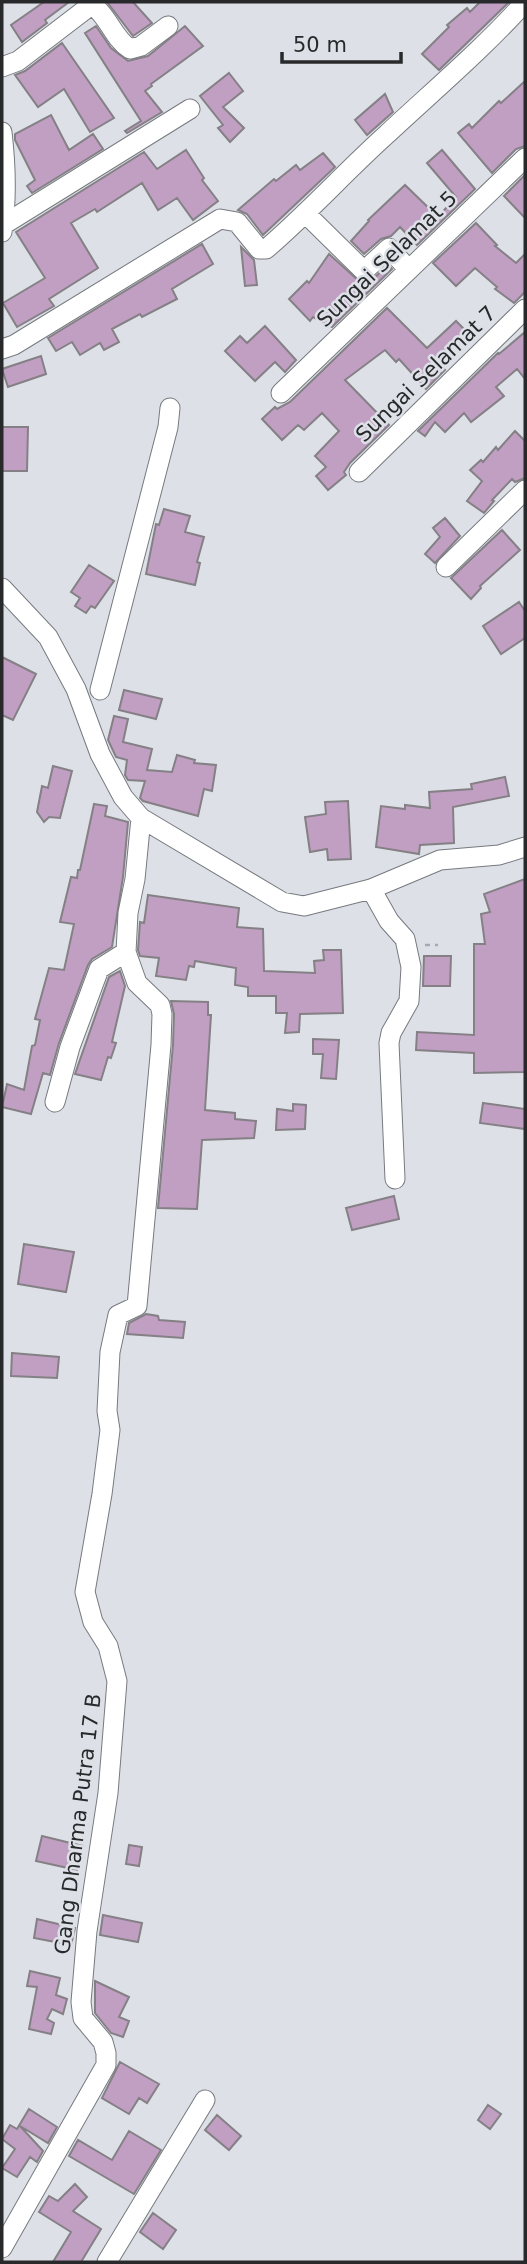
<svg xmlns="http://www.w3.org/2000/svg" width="527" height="2264" viewBox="0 0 527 2264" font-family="'DejaVu Sans',sans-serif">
<rect width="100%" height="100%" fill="#dde1e7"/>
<path fill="#c19fc2" stroke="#848085" stroke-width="2" d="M 44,2 L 69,2 L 45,20 L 47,23 L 22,42 L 11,25 Z
M 107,2 L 133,2 L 152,23 L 133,36 Z
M 480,2 L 509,2 L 439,70 L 422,54 L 449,27 L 447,25 L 467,8 L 470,12 Z
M 96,26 L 111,48 L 128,61 L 148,56 L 185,26 L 203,46 L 151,84 L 152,86 L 145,91 L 162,112 L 127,133 L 125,131 L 141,121 L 85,33 Z
M 62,43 L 114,118 L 90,132 L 64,89 L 38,107 L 15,75 L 25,71 Z
M 229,73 L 243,91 L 223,107 L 244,128 L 230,142 L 218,128 L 223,125 L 200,96 Z
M 525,81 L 525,146 L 516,149 L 492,173 L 458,133 L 469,124 L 472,128 L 499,101 L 501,103 Z
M 385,94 L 393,112 L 367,135 L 355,120 Z
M 51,115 L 69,150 L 93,134 L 103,149 L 32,193 L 27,186 L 35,180 L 15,140 L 15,134 Z
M 186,150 L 204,178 L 202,180 L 218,201 L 193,220 L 177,198 L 158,210 L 142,183 L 97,212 L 95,209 L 71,223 L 98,268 L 49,299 L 54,306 L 17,327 L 3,303 L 45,278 L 16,232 L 144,152 L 157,169 Z
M 442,150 L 475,189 L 417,245 L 400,227 L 391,236 L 381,239 L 364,254 L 351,241 L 369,221 L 368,220 L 405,185 L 438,217 L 456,197 L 427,163 Z
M 323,153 L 335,167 L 263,235 L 247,214 L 238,210 L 274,179 L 276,181 L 296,165 L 300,170 Z
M 525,175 L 525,218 L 504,196 Z
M 476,223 L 497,245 L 495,246 L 516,263 L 525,254 L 525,292 L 514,303 L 495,289 L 497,287 L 475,268 L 456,286 L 433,263 Z
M 202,244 L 213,264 L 172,289 L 177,299 L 142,317 L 140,314 L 112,329 L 119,342 L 104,350 L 100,343 L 80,355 L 72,342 L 56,351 L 48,338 Z
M 241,247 L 254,260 L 257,285 L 245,286 Z
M 329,254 L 361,283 L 372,280 L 388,265 L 392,269 L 332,327 L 313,317 L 310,321 L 289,299 L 307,281 L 309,283 Z
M 387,308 L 427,348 L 456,321 L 467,332 L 437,360 L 445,370 L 426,389 L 399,359 L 396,362 L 385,350 L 345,380 L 389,425 L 350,463 L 344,472 L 346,475 L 328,490 L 316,476 L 326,467 L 315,456 L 339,431 L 322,413 L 304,430 L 298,425 L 282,440 L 262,419 L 275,407 L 277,409 L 290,402 Z
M 265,326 L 296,360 L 285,372 L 275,362 L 255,381 L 225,351 L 240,336 L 247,343 Z
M 525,332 L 525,379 L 517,369 L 496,387 L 504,396 L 471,422 L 464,413 L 445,432 L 435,422 L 425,436 L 418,431 L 498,353 L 499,354 Z
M 41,356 L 46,374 L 8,387 L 2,369 Z
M 2,427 L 28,427 L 27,471 L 2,471 Z
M 515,431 L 525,441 L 525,478 L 515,482 L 512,479 L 492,500 L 494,501 L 484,513 L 467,501 L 482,481 L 470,470 L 481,460 L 483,462 L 496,447 L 498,450 Z
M 164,509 L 190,516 L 185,532 L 204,537 L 197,562 L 200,563 L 195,585 L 146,574 L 156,524 L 159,525 Z
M 445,518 L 460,536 L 435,563 L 425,554 L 440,537 L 433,528 Z
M 502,530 L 520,550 L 480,586 L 481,588 L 471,599 L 451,578 Z
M 89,565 L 114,581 L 95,608 L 91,606 L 86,613 L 75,606 L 80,598 L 71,592 Z
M 519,602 L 525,611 L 525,638 L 501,654 L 483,626 Z
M 2,657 L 36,674 L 13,720 L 2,715 Z
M 124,690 L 162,699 L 156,719 L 119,710 Z
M 114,716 L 128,719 L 123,742 L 152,749 L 147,770 L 172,772 L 177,755 L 195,760 L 194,763 L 216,765 L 212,791 L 204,789 L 198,816 L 143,801 L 140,798 L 145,781 L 128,780 L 125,775 L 127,760 L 116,757 L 108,740 Z
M 53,766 L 72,771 L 60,818 L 49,817 L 44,822 L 37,812 L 42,786 L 48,788 Z
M 505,777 L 509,796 L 453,807 L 454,843 L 420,845 L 419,854 L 376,847 L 381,806 L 405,809 L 405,805 L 430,808 L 429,792 L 472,789 L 471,784 Z
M 348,801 L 351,859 L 328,860 L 327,849 L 310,852 L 305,817 L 326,814 L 325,802 Z
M 94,804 L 107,806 L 105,816 L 128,822 L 123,877 L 112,947 L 92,959 L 88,965 L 59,1043 L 50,1075 L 43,1073 L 31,1114 L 2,1107 L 7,1084 L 24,1090 L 32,1046 L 35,1045 L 40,1020 L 35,1019 L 49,968 L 64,970 L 74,924 L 60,922 L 71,877 L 77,878 L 78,870 L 80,870 Z
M 525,879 L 525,1072 L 474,1073 L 474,1053 L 416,1050 L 417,1032 L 474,1035 L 474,944 L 485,944 L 481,914 L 490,912 L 484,894 Z
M 148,895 L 239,908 L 237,927 L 263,929 L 264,971 L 315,973 L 314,961 L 324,960 L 323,950 L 341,950 L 343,1013 L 300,1014 L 299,1032 L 285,1033 L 287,1013 L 276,1013 L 276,996 L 248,996 L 248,987 L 235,985 L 236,968 L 195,961 L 194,967 L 189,966 L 186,980 L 156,976 L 159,958 L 140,956 L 138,950 L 140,922 L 144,923 Z
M 424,956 L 451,956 L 450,986 L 423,986 Z
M 120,971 L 125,986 L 112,1042 L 116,1043 L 111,1058 L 108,1057 L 101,1080 L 75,1074 L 109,977 Z
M 171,1001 L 208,1002 L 208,1015 L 211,1015 L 205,1110 L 235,1113 L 235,1119 L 256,1121 L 254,1138 L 202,1140 L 197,1209 L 158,1208 L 173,1045 L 174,1014 Z
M 313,1039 L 339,1040 L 336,1079 L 321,1078 L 323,1054 L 313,1054 Z
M 483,1103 L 525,1109 L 525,1129 L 480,1123 Z
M 293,1104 L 306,1105 L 305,1129 L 276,1130 L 277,1109 L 293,1111 Z
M 394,1196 L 399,1219 L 352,1230 L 346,1208 Z
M 24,1244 L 74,1252 L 66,1292 L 18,1284 Z
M 146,1314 L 158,1316 L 159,1320 L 185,1322 L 183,1338 L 127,1334 L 129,1323 Z
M 12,1353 L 59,1357 L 57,1378 L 11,1376 Z
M 42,1836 L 83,1846 L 77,1870 L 36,1861 Z
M 129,1845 L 142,1847 L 139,1866 L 126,1864 Z
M 103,1915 L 142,1923 L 138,1942 L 100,1935 Z
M 37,1919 L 75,1928 L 71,1945 L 34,1938 Z
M 30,1971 L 60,1978 L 56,1995 L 67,1999 L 63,2014 L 52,2009 L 47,2019 L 54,2023 L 51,2034 L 29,2029 L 37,1987 L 27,1986 Z
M 95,1981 L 129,1997 L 119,2017 L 129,2021 L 123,2037 L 111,2033 L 95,2013 Z
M 120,2062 L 159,2084 L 147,2103 L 139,2098 L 129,2114 L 102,2098 Z
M 488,2105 L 501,2114 L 490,2129 L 478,2120 Z
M 29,2109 L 57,2127 L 48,2143 L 20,2126 L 43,2151 L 37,2162 L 30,2157 L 17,2177 L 2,2168 L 15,2149 L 2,2139 L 10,2125 L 17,2129 Z
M 217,2115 L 241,2136 L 229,2150 L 205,2130 Z
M 129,2131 L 161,2150 L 134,2194 L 69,2156 L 78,2140 L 112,2160 Z
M 75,2184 L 87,2197 L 73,2211 L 101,2229 L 81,2262 L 53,2262 L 71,2232 L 39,2212 L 49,2196 L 58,2201 Z
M 153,2213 L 176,2230 L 163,2249 L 140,2232 Z"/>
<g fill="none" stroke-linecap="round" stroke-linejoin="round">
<defs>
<path id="street" d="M 2,67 L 18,61 L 90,6 L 94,6 C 109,18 114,39 130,49 L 141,46 L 168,26
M 2,132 C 6,166 7,199 2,232
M 306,214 L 364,271 L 389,248 L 409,270
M 3,225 L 190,109
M 2,349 L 14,345 L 220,219 L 237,222 L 259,249 L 266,249 C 308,213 345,172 386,135 C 433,91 482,50 525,2
M 281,393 L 525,158
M 359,472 L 525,309
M 446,567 L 525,490
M 2,588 L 48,637 L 76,689 L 100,754 L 123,797 L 141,818 L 282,902 L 304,906 L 371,889 L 440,860 L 499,855 L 525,847
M 100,690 L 168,427 L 170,408
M 371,889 L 389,921 L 405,939 L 411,967 L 409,1001 L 391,1033 L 389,1043 L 395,1179
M 55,1102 L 70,1047 L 99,969 L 126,952
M 2,2248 L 106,2065 L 106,2053 L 103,2042 L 83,2018 L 81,2002 L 87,1931 L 108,1793 L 117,1681 L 108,1646 L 93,1622 L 85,1592 L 102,1494 L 110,1430 L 107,1411 L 110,1352 L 118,1315 L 137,1306 L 161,1045 L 162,1014 L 160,1005 L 137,983 L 126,952 L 128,913 L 135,879 L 141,818
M 107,2262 L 205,2100"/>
</defs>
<use href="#street" stroke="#767a7f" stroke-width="21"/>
<path stroke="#a6a9ae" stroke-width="2.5" stroke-dasharray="5 5" stroke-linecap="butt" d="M 425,945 L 438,945"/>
<use href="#street" stroke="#fff" stroke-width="19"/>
</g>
<g text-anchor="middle" stroke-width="5" stroke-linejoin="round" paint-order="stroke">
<g font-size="21" fill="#28292b" stroke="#dde1e7">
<text transform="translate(387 259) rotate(-44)" y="7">Sungai Selamat 5</text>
<text transform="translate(426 374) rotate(-44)" y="7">Sungai Selamat 7</text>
<text transform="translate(78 1824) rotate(-83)" y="7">Gang Dharma Putra 17 B</text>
</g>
</g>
<rect width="527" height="2264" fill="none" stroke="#28292b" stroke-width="7"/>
<path d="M282 52v10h119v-10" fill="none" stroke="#28292b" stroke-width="3.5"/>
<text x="293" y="52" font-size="21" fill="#28292b" stroke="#dde1e7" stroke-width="5" paint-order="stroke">50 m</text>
</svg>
